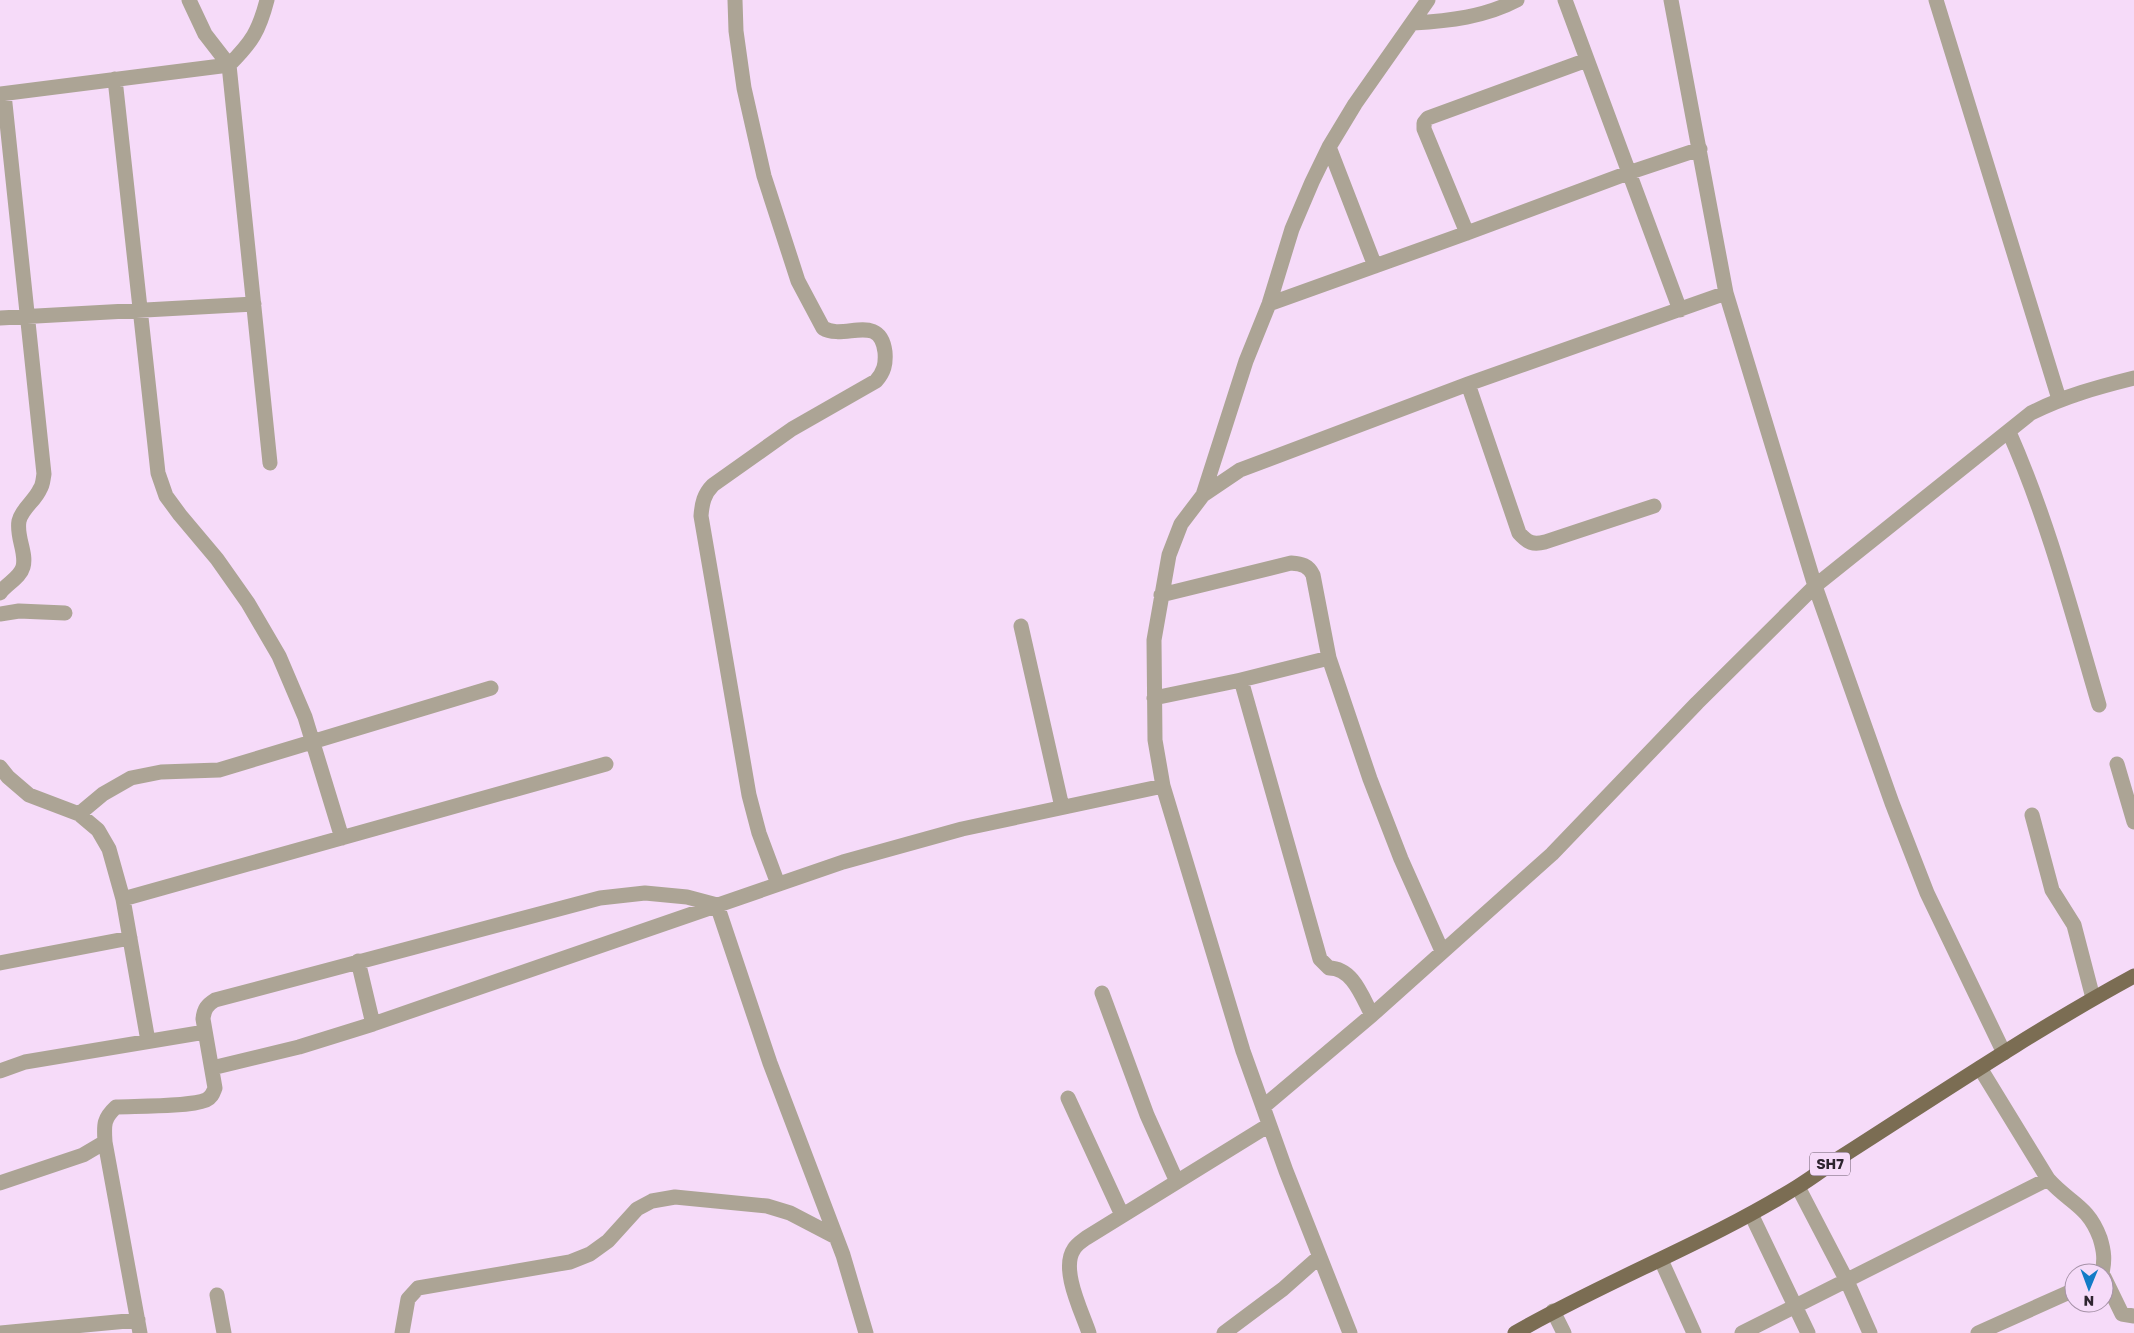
<svg xmlns="http://www.w3.org/2000/svg" width="2134" height="1333" viewBox="0 0 2134 1333" font-family="'Golos Text',sans-serif">
<rect width="100%" height="100%" fill="#f6dbf9"/>
<g fill="none" stroke-linecap="round" stroke-linejoin="round">
<path stroke="#aca495" stroke-width="15" d="M 189,0 L 205,34 L 229,65 L 270,463
M 735,0 L 736,31 L 744,88 L 764,176 L 798,281 L 823,328 C 844,341 880,312 885,352 C 886,364 884,372 876,381 L 792,429 L 713,485 C 704,494 702,503 701,516 L 749,795 L 759,833 L 778,884
M 1565,0 L 1680,310
M 1671,0 L 1726,293 L 1815,586 L 1892,803 L 1927,893 L 2004,1053
M 1936,0 L 2059,399
M 1413,23 C 1449,21 1485,17 1517,0
M 115,79 L 158,473 L 166,496 L 180,515 L 217,559 L 248,603 L 279,656 L 305,717 L 342,838
M 0,94 L 229,65 C 252,42 259,31 267,0
M 1329,147 L 1375,266
M 1467,233 L 1424,129 L 1424,123 L 1428,118 L 1587,60
M 1269,304 L 1467,233 L 1628,173 L 1700,149
M 0,318 L 254,304
M 1468,384 L 1519,533 C 1528,543 1533,545 1545,542 L 1654,506
M 2009,432 C 2048,520 2072,613 2099,705
M 1203,495 L 1246,361 L 1269,304 L 1292,229 L 1312,182 L 1329,147 L 1355,104 L 1428,0
M 0,593 C 6,584 20,578 23,567 C 27,553 16,537 19,521 C 22,508 35,501 40,489 C 43,485 43,479 44,474 L 4,94
M 1161,595 L 1291,563 C 1302,564 1308,565 1313,575 L 1329,658 L 1370,779 L 1401,859 L 1442,951
M 0,614 L 19,611 L 65,613
M 1021,626 L 1062,807
M 1241,680 L 1320,959 L 1329,968 C 1353,968 1362,997 1372,1015
M 1154,698 L 1241,680 L 1329,658
M 2117,764 L 2134,822
M 0,767 L 8,777 L 29,795 L 79,814 L 98,830 L 109,849 L 123,899 L 148,1041
M 79,814 L 103,794 L 131,778 L 161,772 L 219,770 L 491,688
M 2032,815 L 2052,890 L 2074,925 L 2093,998
M 123,899 L 606,764
M 358,961 L 373,1024
M 0,963 L 130,938
M 1102,993 L 1147,1115 L 1177,1182
M 212,1068 L 299,1047 L 373,1024 L 843,862 L 962,829 L 1163,786
M 1980,1068 L 2048,1179 C 2069,1203 2088,1205 2100,1238 C 2104,1251 2105,1260 2102,1273
M 0,1071 L 25,1062 L 205,1032
M 1068,1098 L 1122,1215
M 1263,1107 L 1372,1015 L 1552,854 L 1697,703 L 1815,586 L 2031,413 C 2065,396 2098,387 2134,378
M 0,1183 L 83,1155 L 105,1142
M 1798,1187 L 1847,1281 L 1870,1333
M 1751,1214 L 1808,1333
M 1661,1260 L 1694,1333
M 2104,1277 L 2122,1314 L 2134,1316
M 217,1295 L 224,1333
M 1553,1311 L 1564,1333
M 0,1333 L 138,1320
M 140,1333 L 105,1142 C 104,1125 103,1119 116,1107 C 137,1106 189,1107 206,1100 C 212,1097 213,1093 215,1088 L 203,1019 C 204,1009 207,1005 215,1000 L 600,898 L 645,893 L 687,897 L 717,905 L 770,1063 L 843,1255 L 866,1333
M 402,1333 L 408,1299 L 418,1288 L 570,1262 L 590,1254 L 608,1241 L 637,1209 L 652,1201 L 675,1197 L 767,1206 L 790,1213 L 836,1237
M 1089,1333 C 1082,1312 1060,1269 1074,1249 C 1076,1245 1082,1241 1086,1238 L 1269,1125
M 1224,1333 L 1283,1289 L 1319,1257
M 1350,1333 L 1286,1171 L 1243,1051 L 1163,786 L 1155,740 L 1154,640 L 1169,555 L 1181,524 L 1203,495 L 1240,470 L 1468,384 L 1726,293
M 1742,1333 L 2048,1179
M 1978,1333 L 2074,1290"/>
<path stroke="#7b6d53" stroke-width="15" d="M 1515,1333 C 1607,1280 1707,1243 1797,1187 C 1812,1178 1826,1167 1841,1157 C 1938,1095 2033,1031 2134,976"/>
</g>
<g text-anchor="middle" stroke-width="5" stroke-linejoin="round" paint-order="stroke">
<rect fill="#f6dbf9" stroke="#6a5b6c" stroke-width="1" x="1810" y="1152.5" width="40" height="23" rx="4"/>
<g font-size="14" font-weight="bold" fill="#2e242f">
<text x="1830" y="1169">SH7</text>
</g>
</g>
<g transform="translate(2089 1288) rotate(181)"><circle r="24" fill="#f6dbf9" stroke="#a692a8"/>
<path d="M0-4L9 19L0 12L-9 19Z" fill="#137bc6"/>
<text y="-8" font-size="14" font-weight="bold" text-anchor="middle" fill="#2e242f">N</text>
</g>
</svg>
